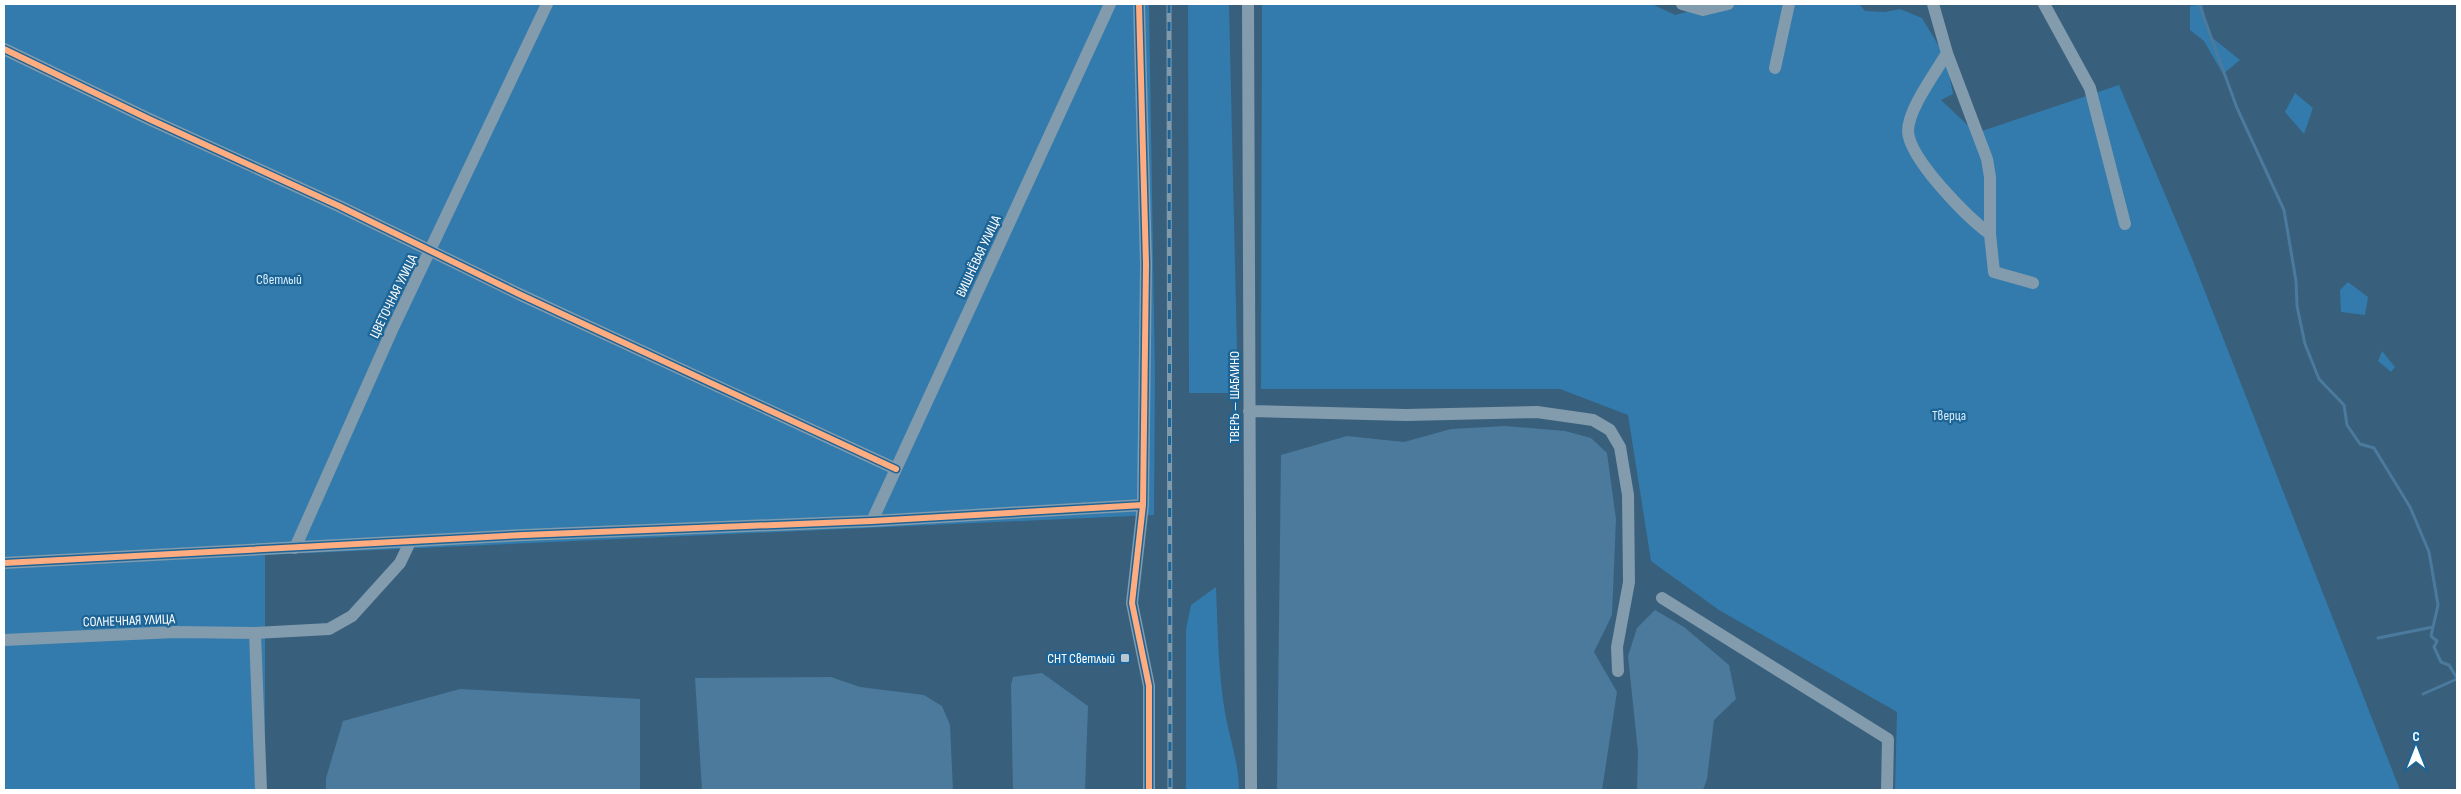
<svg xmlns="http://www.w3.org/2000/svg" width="2461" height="794" viewBox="0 0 2461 794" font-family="'Sofia Sans Condensed',sans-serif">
<rect width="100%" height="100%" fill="#385f7b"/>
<path fill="#327bac" d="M 4,4 L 1149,4 L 1155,376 L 1154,515 L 265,555 L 265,790 L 4,790 Z
M 1188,4 L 1229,4 L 1238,393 L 1189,393 Z
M 1262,4 L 1652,4 L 1675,15 L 1716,4 L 1859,4 L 1865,11 L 1885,12 L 1900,9 L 1922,18 L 1946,58 L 1953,94 L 1941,100 L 1976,133 L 2119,85 L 2191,256 L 2400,790 L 1895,790 L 1897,712 L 1719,610 L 1651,561 L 1628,415 L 1560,389 L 1261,389 Z
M 2202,4 L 2210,36 L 2240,60 L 2223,74 L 2204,41 L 2190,30 L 2190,6 Z
M 2295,93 L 2313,108 L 2304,134 L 2285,112 Z
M 2348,282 L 2368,297 L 2365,315 L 2341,312 L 2340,290 Z
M 2382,351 L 2395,367 L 2391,372 L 2378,361 Z
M 1216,587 C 1218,631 1218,675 1226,718 C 1231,743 1239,765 1239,790 L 1186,790 L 1186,629 L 1191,605 Z"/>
<path fill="#4b7a9d" d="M 1505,426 L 1565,431 L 1591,438 L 1607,453 L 1616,519 L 1612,615 L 1594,652 L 1617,692 L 1602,790 L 1277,790 L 1281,455 L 1347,436 L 1404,442 L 1451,429 Z
M 1655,610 L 1684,627 L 1729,665 L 1736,699 L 1714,720 L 1707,779 L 1703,790 L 1637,790 L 1638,752 L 1628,656 L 1637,628 Z
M 1042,673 L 1088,706 L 1085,790 L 1013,790 L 1011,685 L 1013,677 Z
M 831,677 L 860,687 L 924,695 L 942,706 L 950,725 L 953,790 L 702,790 L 695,678 Z
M 460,689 L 640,699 L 640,790 L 326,790 L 326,778 L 343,721 Z"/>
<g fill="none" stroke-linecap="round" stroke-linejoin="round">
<path stroke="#4b7a9d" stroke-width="3" d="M 2199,4 L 2237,108 L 2284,210 L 2296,281 L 2297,306 L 2305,344 L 2319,379 L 2344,405 L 2347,425 L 2360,444 L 2374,448 L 2410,507 L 2429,552 L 2438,605 L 2431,636 L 2437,641 L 2434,647 L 2441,662 L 2449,665 L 2457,678
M 2378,638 L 2433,627
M 2423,694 L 2457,679"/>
<path stroke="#829bad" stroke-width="12" d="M 1139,4 L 1146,264 L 1143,505 L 1132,603 L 1149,686 L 1149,790
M 1248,4 L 1251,790
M 1682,4 L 1703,10 L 1728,4
M 1933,4 L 1947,53 C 1936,72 1908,109 1908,131 C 1909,159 1968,218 1990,234 L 1994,272 L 2033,283
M 2044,4 L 2090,88 L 2125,224
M 4,49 L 149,119 L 339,206 L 521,295 L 896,469
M 1947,53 L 1987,159 L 1990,177 L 1990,234
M 1775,68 L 1789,4
M 1249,411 L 1406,415 L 1537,412 L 1593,420 L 1610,430 L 1620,447 L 1628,495 L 1629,582 L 1617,647 L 1618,671
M 872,521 L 1110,4
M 295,548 L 392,330 L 547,4
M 4,563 L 524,535 L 872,521 L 1143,505
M 1662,598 L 1888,739 L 1887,790
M 4,640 L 175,632 L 255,633
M 261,790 L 255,633 L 329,629 L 352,616 L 400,563 L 410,542"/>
<defs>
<path id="rail" d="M 1169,4 L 1170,790"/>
</defs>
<use href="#rail" stroke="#809aab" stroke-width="5"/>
<use href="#rail" stroke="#1d6496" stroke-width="3" stroke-dasharray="9" stroke-linecap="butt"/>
<defs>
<path id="cycleway" d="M 1139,4 L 1146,264 L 1143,505 L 1132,603 L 1149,686 L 1149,790
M 4,49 L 149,119 L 339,206 L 521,295 L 896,469
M 4,563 L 524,535 L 872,521 L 1143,505"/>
</defs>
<use href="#cycleway" stroke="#1d6496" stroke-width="9"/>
<use href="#cycleway" stroke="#ffac80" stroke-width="6"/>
</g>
<rect fill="#b9c7d1" stroke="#1d6496" stroke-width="2" x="1120" y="653" width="10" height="10" rx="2.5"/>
<g text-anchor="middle" stroke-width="4.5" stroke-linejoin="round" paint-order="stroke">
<g font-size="14" fill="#fff" stroke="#1d6496">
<text transform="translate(978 256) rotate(-65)" y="5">ВИШНЁВАЯ УЛИЦА</text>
<text transform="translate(393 296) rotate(-64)" y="5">ЦВЕТОЧНАЯ УЛИЦА</text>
<text transform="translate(1234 397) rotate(-90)" y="5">ТВЕРЬ — ШАБЛИНО</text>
<text transform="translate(129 620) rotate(-2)" y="5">СОЛНЕЧНАЯ УЛИЦА</text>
</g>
<g font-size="14" fill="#d7edfb" stroke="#1d6496">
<text x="279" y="284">Светлый</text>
<text x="1949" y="420">Тверца</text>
</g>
<g font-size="14" fill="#fff" stroke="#1d6496" text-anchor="end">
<text x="1115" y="663">СНТ Светлый</text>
</g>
</g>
<rect width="2461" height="794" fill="none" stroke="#ffffff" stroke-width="10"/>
<g transform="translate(2416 749)" stroke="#1d6496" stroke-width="4" paint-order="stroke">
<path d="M0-4L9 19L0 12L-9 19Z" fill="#ffffff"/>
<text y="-8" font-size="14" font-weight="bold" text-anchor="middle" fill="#ffffff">С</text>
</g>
</svg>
